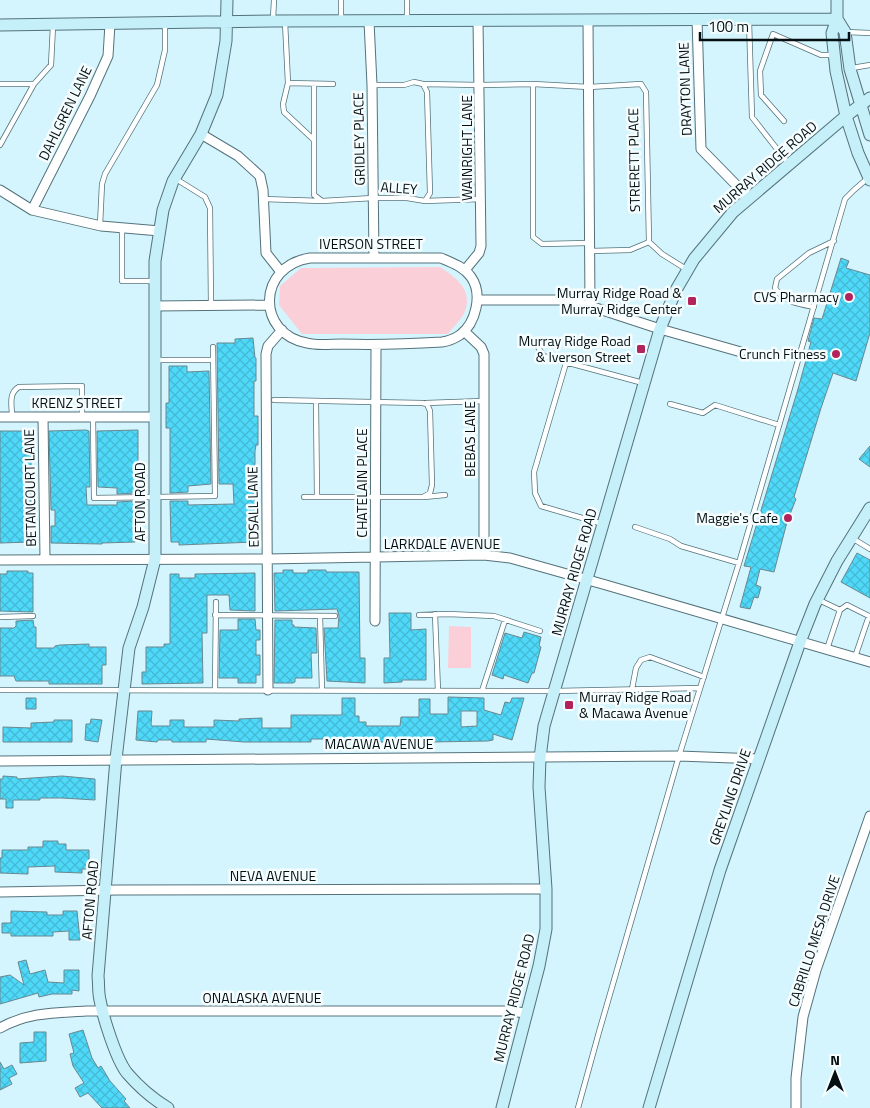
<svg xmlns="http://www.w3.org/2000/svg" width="870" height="1108" viewBox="0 0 870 1108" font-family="'Titillium Web',sans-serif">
<defs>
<pattern id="building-cross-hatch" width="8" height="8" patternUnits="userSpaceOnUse" patternTransform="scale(1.25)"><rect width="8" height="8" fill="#4fd9f9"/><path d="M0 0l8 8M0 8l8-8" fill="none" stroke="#43b9d4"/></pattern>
</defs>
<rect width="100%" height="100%" fill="#d4f5fe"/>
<path fill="#fbcfd8" d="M 440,267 C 455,277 473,289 465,311 C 462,319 453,327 448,334 L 302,334 L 279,305 L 280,286 L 301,268 Z
M 449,626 L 471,627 L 471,668 L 448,668 Z"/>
<path fill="url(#building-cross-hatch)" stroke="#698890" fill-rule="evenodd" d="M 841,258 L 849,261 L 846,268 L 870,275 L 870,333 L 867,343 L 856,381 L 833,373 L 821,408 L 794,497 L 796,499 L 787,522 L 774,572 L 760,569 L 756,585 L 761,587 L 758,598 L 754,597 L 750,609 L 740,607 L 751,567 L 744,566 L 798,389 L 811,342 L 808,341 L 814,318 L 822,319 Z
M 253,338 L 255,358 L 256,358 L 256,381 L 254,381 L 254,416 L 258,416 L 258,445 L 256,445 L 255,451 L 255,542 L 179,545 L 179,542 L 171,542 L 170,501 L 188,501 L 188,505 L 234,504 L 233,484 L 219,484 L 217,343 L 235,343 L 235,339 Z
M 169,366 L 187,366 L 187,372 L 209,371 L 211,484 L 188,486 L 188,492 L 170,493 L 170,428 L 166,428 L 166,403 L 169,403 Z
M 86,430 L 89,431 L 90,487 L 86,487 L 87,505 L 117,505 L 117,502 L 135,501 L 135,542 L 102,543 L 102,544 L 51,543 L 51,526 L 55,526 L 55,510 L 51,510 L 49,431 Z
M 138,430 L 138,482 L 135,482 L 135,493 L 117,494 L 117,488 L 98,487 L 97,431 Z
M 0,431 L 31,431 L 31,506 L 34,506 L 34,516 L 26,516 L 27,532 L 31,532 L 32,542 L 0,543 Z
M 870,446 L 870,467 L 859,459 Z
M 857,553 L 870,560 L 870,598 L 841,582 Z
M 283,570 L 293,570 L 293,573 L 308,573 L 308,570 L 326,570 L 326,572 L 359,572 L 360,658 L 365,658 L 365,683 L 327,681 L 324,628 L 338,628 L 339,616 L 337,609 L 275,611 L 274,573 L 283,573 Z
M 7,571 L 28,571 L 28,573 L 33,573 L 33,612 L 0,611 L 0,574 L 7,574 Z
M 255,573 L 255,611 L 230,610 L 229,595 L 207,595 L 207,633 L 202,633 L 203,683 L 142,684 L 142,672 L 146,672 L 146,647 L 164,647 L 164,644 L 170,644 L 170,574 L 179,574 L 179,578 L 195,578 L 195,574 Z
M 389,613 L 411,613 L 411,630 L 426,629 L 426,680 L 402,680 L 402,682 L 384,683 L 384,658 L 390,658 Z
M 238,619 L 255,619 L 256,630 L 260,630 L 260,640 L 256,640 L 256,655 L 260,655 L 260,675 L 256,675 L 256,683 L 238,683 L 238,678 L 219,678 L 220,630 L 238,630 Z
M 33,620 L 34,627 L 36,627 L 36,648 L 54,648 L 55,646 L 60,645 L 89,644 L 89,647 L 106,647 L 106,665 L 102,665 L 102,684 L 49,684 L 49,681 L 16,681 L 14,676 L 0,676 L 0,628 L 14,628 L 16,626 L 16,621 Z
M 275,620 L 292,620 L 292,625 L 294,625 L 294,627 L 316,628 L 317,653 L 311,653 L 312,678 L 295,678 L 295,682 L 293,683 L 274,683 Z
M 524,632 L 541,637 L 539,646 L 541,647 L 534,673 L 532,673 L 528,683 L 504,675 L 503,679 L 492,675 L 505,633 L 522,638 Z
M 448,697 L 484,698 L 484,710 L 501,715 L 505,702 L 510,703 L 512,698 L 524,698 L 512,740 L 493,734 L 493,740 L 488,741 L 430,742 L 424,741 L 424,739 L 407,739 L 407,740 L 387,740 L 387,742 L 344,742 L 328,741 L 328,739 L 311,739 L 311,742 L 244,742 L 206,739 L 206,742 L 172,742 L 172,740 L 158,740 L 157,742 L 136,740 L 138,711 L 152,711 L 151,725 L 152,726 L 170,726 L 170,720 L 184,720 L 184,727 L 214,727 L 214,720 L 239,721 L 239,719 L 262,718 L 262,728 L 291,728 L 291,715 L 342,715 L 342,698 L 355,698 L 355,716 L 359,716 L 359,722 L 366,722 L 366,726 L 400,726 L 401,717 L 419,717 L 419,699 L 430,699 L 430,714 L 448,714 ZM 461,711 L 477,711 L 477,726 L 461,727 Z
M 26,698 L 36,698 L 36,709 L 26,709 Z
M 91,719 L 102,720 L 98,742 L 85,740 L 86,724 L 90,724 Z
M 54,720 L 72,720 L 72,742 L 3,742 L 3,727 L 31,728 L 31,723 L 54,722 Z
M 3,776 L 17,777 L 17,779 L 62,776 L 95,779 L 95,800 L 62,798 L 40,798 L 40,800 L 13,800 L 13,808 L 6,808 L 6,799 L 0,799 L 0,779 L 3,779 Z
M 43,841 L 58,841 L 58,844 L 66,844 L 66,850 L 89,850 L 89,869 L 82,869 L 82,873 L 55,872 L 55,866 L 28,867 L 28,874 L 0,873 L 0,858 L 2,858 L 2,850 L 28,850 L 28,847 L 43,847 Z
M 11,911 L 47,912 L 47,915 L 63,915 L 63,911 L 77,911 L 80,940 L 69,940 L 69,931 L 53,932 L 53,936 L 11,936 L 11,933 L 2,933 L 2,923 L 11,923 Z
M 26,960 L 30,974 L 45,970 L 48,982 L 64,983 L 64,970 L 79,970 L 79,991 L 72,990 L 72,994 L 52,994 L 39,997 L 38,993 L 0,1004 L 0,977 L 10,975 L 24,985 L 18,962 Z
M 83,1030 L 92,1058 L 98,1068 L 101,1066 L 110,1081 L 126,1099 L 124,1101 L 130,1108 L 102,1108 L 88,1093 L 80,1097 L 75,1088 L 84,1083 L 73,1066 L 70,1054 L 74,1053 L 69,1034 Z
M 34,1032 L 46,1032 L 46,1061 L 20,1063 L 20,1043 L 34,1042 Z
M 0,1062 L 4,1069 L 12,1065 L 17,1074 L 9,1078 L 12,1084 L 0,1090 Z"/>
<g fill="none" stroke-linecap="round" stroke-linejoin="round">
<defs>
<path id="lane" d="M 273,19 L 274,0
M 341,19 L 341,0
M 407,19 L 407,0
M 749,21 L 752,117 L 788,163
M 285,22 L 288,83 L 283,104 L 284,112 L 314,140
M 846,32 L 870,33
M 852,68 L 870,65
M 288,83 L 333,84
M 0,84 L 34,84 L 51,65 L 53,26
M 314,84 L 314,195 L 322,201 L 373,198 L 407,198 L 425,201 L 430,193 L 427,92 L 423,84 L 414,82 L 404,85 L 372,85
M 423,84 L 480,85 L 533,84 L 589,87 L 641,84 L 646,92 L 649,242 L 662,254 L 686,269
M 533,84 L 533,237 L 542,244 L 589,243
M 784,121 L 761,95 L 760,71 L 773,34 L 821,55 L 833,55
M 0,145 L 34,84
M 176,179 L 205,197 L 210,208 L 211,305
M 263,199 L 322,201
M 425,201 L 481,199
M 100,225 L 102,184 L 105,174 L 157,85 L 165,50 L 165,23
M 122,227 L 122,281 L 155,281
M 590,251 L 630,250 L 649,242
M 814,307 C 798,304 784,302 775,288 L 777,279 L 809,253 L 834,241
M 536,343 L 543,356 L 643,383
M 157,360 L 213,360
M 566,363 L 534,472 L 535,493 L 541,506 L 603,524
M 274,400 L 422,403 L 427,404 L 430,411 L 432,485 L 430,493 L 423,497 L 304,497
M 316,402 L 317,497
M 426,403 L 483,401
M 670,404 L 703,413 L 715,405 L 779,425
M 12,416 C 12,406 8,393 19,387 L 82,386 L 82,417
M 93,417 L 94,498 L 215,496 L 213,347
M 424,497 L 445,495
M 635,527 L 670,539 L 681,546 L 739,563
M 852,538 L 870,549
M 819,600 L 840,610 L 847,605 L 869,616 L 855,657
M 435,614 L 438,691
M 215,615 L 335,616
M 419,615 L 448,614 L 494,616 L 540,631
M 320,616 L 322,690
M 0,617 L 33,616
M 827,649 L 840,610
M 632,689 L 636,668 L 641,660 L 650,657 L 704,677
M 0,690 L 555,691 L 699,688
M 215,690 L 216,602
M 482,691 L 505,620
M 578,1108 L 599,1032 L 679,756 L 739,563 L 845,199 L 854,190 L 868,178"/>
<path id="street" d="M 697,19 L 701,149 L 749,198
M 588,20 L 590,306
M 369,21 L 372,85 L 374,258
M 201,134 L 238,156 L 260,176 L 263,190 L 266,253 L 281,272
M 0,190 L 32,210 L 101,226 L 160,231
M 32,210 L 90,96 L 108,56 L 110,24
M 310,258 L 441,258 C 453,263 464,267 471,277 C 483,294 476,323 460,335 C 454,339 449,341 442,342 C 408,344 375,345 342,344 C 331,344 318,346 307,343 C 256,334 257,266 310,258 Z
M 465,270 L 479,253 L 481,246 L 478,20
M 477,300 L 561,300 L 590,306 L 660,329 L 741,352
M 155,306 L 269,305
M 464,331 L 481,347 L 484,354 L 484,555
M 0,417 L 154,417
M 43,417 L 45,559
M 0,560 L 267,559 L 484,555 L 510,558 L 606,585 L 870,662
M 375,621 L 376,345
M 268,690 L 266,354 L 268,346 L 282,330
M 0,761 L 679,756 L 759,759
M 0,892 L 118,890 L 546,889
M 0,1028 C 29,1012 54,1013 86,1011 L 507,1011 L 527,1013
M 796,1108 L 796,1078 L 803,1017 L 816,970 L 870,816"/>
<path id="secondary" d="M 837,0 L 837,19 L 832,33 L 836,71 L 846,116 L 858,153 L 870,180
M 837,19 L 845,32 L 850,69 L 870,135
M 0,25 L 273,21 L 837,19
M 168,1108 C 153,1099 139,1087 127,1073 C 116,1059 103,1017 100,1000 C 98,992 99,984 98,976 L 116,759 L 129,648 L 143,607 L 155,559 L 155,261 L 163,210 L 173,181 L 201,134 L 217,95 L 226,41 L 227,0
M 502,1108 L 539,966 L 546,929 L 546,889 L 539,787 L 540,758 L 544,726 L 660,329 L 676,290 L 694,259 L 733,212 L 846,116 L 870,98
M 649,1108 L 720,870 L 800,642 L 815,604 L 837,561 L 870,508"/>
</defs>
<use href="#lane" stroke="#54727a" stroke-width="6"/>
<use href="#street" stroke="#54727a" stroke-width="11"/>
<use href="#secondary" stroke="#54727a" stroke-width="13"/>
<use href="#lane" stroke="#fff" stroke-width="4.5"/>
<use href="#street" stroke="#fff" stroke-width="9"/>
<use href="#secondary" stroke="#c5eff9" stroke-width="11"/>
</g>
<g fill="#b1235a" stroke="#f6fdff" stroke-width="2">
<circle cx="849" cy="297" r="5"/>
<rect x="687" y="296" width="10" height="10" rx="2.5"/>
<rect x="636" y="344" width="10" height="10" rx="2.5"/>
<circle cx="836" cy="354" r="5"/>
<circle cx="788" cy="518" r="5"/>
<rect x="564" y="700" width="10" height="10" rx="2.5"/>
</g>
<g text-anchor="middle" stroke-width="5" stroke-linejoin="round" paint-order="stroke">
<g font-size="14" fill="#040f12" stroke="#f6fdff">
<text transform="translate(685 89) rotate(-92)" y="5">DRAYTON LANE</text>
<text transform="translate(65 113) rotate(-64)" y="5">DAHLGREN LANE</text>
<text transform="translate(359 139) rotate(-91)" y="5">GRIDLEY PLACE</text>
<text transform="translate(467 148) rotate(-90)" y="5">WAINRIGHT LANE</text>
<text transform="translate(634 160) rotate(-91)" y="5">STRERETT PLACE</text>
<text transform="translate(765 167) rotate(-41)" y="5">MURRAY RIDGE ROAD</text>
<text transform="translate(399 188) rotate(4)" y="5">ALLEY</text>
<text x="371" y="249">IVERSON STREET</text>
<text x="77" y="408">KRENZ STREET</text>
<text transform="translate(470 439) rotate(-90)" y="5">BEBAS LANE</text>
<text transform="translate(362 483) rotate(-90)" y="5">CHATELAIN PLACE</text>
<text transform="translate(30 488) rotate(-91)" y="5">BETANCOURT LANE</text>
<text transform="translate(140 502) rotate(-90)" y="5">AFTON ROAD</text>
<text transform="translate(253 507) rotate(-91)" y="5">EDSALL LANE</text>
<text x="442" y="549">LARKDALE AVENUE</text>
<text transform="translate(574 572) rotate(-74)" y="5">MURRAY RIDGE ROAD</text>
<text x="379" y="749">MACAWA AVENUE</text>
<text transform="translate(730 797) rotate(-71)" y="5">GREYLING DRIVE</text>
<text x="273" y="881">NEVA AVENUE</text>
<text transform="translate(90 900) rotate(-85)" y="5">AFTON ROAD</text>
<text transform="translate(814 941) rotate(-72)" y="5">CABRILLO MESA DRIVE</text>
<text x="262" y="1003">ONALASKA AVENUE</text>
<text transform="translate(514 998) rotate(-76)" y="5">MURRAY RIDGE ROAD</text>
</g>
<g font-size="14" fill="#040f12" stroke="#f6fdff" text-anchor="end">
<text x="682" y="298">Murray Ridge Road &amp;<tspan x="682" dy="16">Murray Ridge Center</tspan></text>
<text x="839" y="302">CVS Pharmacy</text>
<text x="631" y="346">Murray Ridge Road<tspan x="631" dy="16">&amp; Iverson Street</tspan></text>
<text x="826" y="359">Crunch Fitness</text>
<text x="778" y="523">Maggie's Cafe</text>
<text x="579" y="702" text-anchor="start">Murray Ridge Road<tspan x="579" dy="16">&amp; Macawa Avenue</tspan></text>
</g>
</g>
<g transform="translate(835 1073)" stroke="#f6fdff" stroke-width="4" paint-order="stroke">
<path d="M0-4L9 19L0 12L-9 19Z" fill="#040f12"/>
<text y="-8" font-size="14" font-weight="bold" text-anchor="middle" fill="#040f12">N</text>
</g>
<path d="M700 32v8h149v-8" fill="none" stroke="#040f12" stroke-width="2.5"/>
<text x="708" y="32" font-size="15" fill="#040f12" stroke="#f6fdff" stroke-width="4" paint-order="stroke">100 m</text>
</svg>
